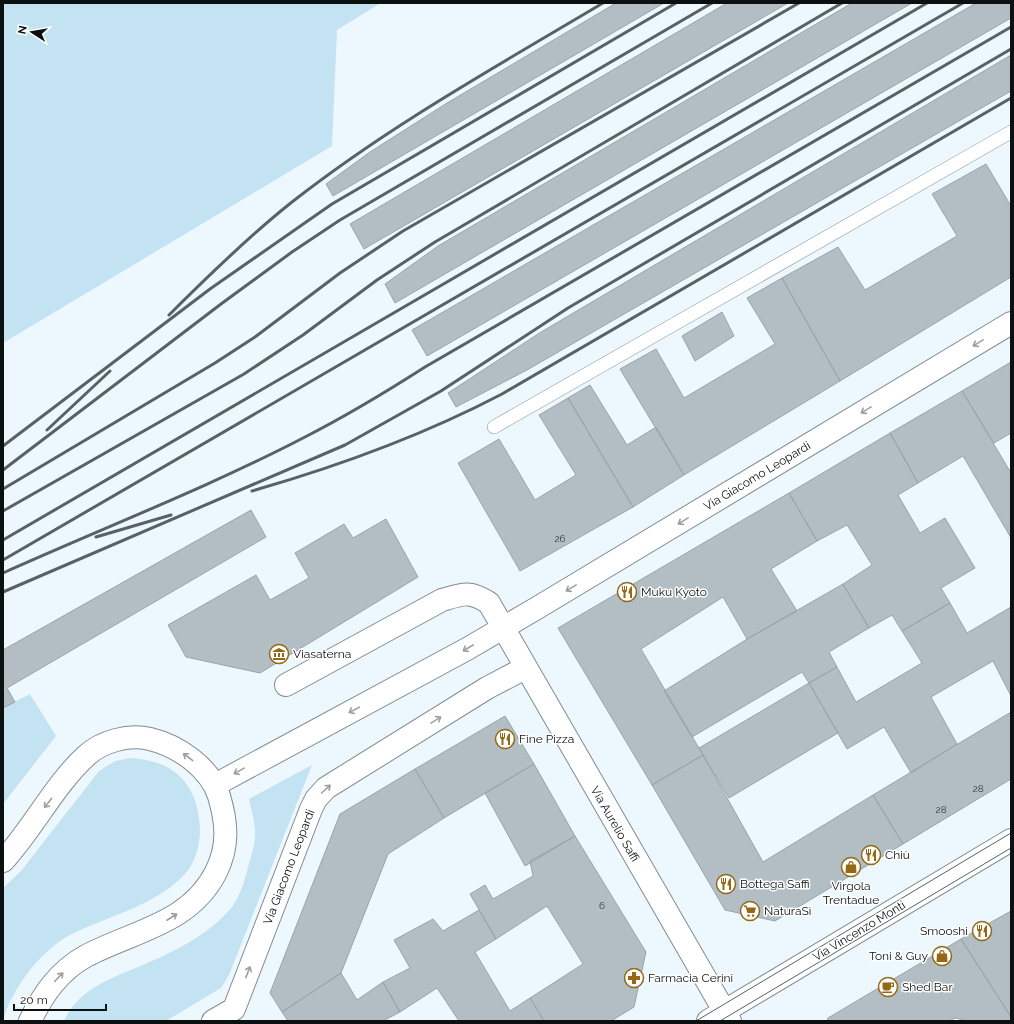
<svg xmlns="http://www.w3.org/2000/svg" width="1014" height="1024" viewBox="0 0 1014 1024" font-family="Raleway,sans-serif">
<rect width="100%" height="100%" fill="#ecf8fe"/>
<path fill="#c4e3f2" d="M 3,3 L 381,3 L 337,30 L 332,146 L 3,343 Z
M 30,694 L 56,736 L 3,804 L 3,708 Z
M 130,758 C 176,760 199,786 200,831 C 200,845 195,863 185,874 C 156,905 112,915 74,933 C 42,948 13,987 3,1020 L 3,888 L 21,871 L 99,771 L 115,761 Z
M 312,765 L 229,975 L 221,988 L 166,1021 L 64,1021 C 78,990 109,979 138,967 C 173,952 208,936 232,907 C 241,895 245,878 249,864 C 252,854 256,840 255,828 C 254,819 251,808 249,799 Z"/>
<path fill="#b2bec3" stroke="#99a4aa" d="M 616,3 L 664,3 L 333,196 L 326,184 L 370,152 L 447,103 Z
M 727,3 L 788,3 L 364,249 L 350,224 Z
M 852,3 L 912,3 L 395,303 L 385,284 L 438,246 Z
M 976,3 L 1011,3 L 1011,18 L 427,356 L 412,330 Z
M 1011,55 L 1011,91 L 527,370 L 456,407 L 448,393 L 541,332 Z
M 986,164 L 1011,206 L 1011,277 L 840,381 L 782,278 L 838,247 L 865,290 L 957,236 L 932,194 Z
M 782,278 L 840,381 L 684,475 L 620,369 L 656,349 L 684,398 L 775,344 L 747,298 Z
M 722,312 L 734,336 L 695,361 L 682,336 Z
M 1011,362 L 1011,433 L 994,443 L 962,391 Z
M 590,385 L 627,445 L 656,427 L 684,475 L 633,507 L 568,398 Z
M 962,391 L 1011,473 L 1011,538 L 963,456 L 918,483 L 890,433 Z
M 568,398 L 633,507 L 520,571 L 458,463 L 499,439 L 535,500 L 576,475 L 539,415 Z
M 890,433 L 918,483 L 898,495 L 920,533 L 945,518 L 975,568 L 941,588 L 950,603 L 902,631 L 892,615 L 869,628 L 843,584 L 872,565 L 847,525 L 817,541 L 789,493 Z
M 789,493 L 817,541 L 771,569 L 797,611 L 747,639 L 723,597 L 641,649 L 703,755 L 652,785 L 558,628 Z
M 251,510 L 266,537 L 7,688 L 15,702 L 3,708 L 3,650 Z
M 386,519 L 418,577 L 260,673 L 186,657 L 168,625 L 256,575 L 270,600 L 309,578 L 295,553 L 344,524 L 353,538 Z
M 843,584 L 869,628 L 829,652 L 837,667 L 809,683 L 802,672 L 692,737 L 664,691 L 747,639 Z
M 950,603 L 967,633 L 1011,607 L 1011,696 L 993,661 L 931,697 L 957,744 L 911,773 L 884,727 L 847,749 L 809,683 L 837,667 L 856,702 L 922,663 L 902,631 Z
M 809,683 L 838,733 L 729,798 L 699,748 Z
M 1011,712 L 1011,779 L 903,844 L 873,795 Z
M 505,716 L 534,764 L 444,818 L 415,769 Z
M 703,755 L 763,862 L 873,795 L 903,844 L 775,921 L 725,910 L 652,785 Z
M 534,764 L 575,836 L 525,866 L 485,793 Z
M 415,769 L 444,818 L 388,854 L 341,973 L 282,1012 L 270,993 L 340,814 Z
M 575,836 L 646,952 L 634,1007 L 611,1021 L 544,1021 L 530,998 L 583,964 L 547,906 L 496,939 L 470,894 L 485,885 L 493,899 L 533,876 L 530,861 Z
M 479,910 L 496,939 L 475,952 L 510,1011 L 530,998 L 544,1021 L 459,1021 L 437,988 L 400,1012 L 383,982 L 410,968 L 394,940 L 433,919 L 443,931 Z
M 1011,911 L 1011,1017 L 961,939 Z
M 961,939 L 1011,1017 L 1011,1021 L 969,1021 L 955,1018 L 949,1021 L 827,1021 L 828,1018 Z
M 341,973 L 357,1000 L 383,982 L 400,1012 L 383,1021 L 288,1021 L 282,1012 Z"/>
<g fill="none" stroke-linecap="round" stroke-linejoin="round">
<defs>
<path id="service" d="M 494,427 L 1011,132"/>
<path id="minor" d="M 286,685 L 442,600 C 462,594 470,590 489,603 L 730,1021
M 215,785 L 467,649 L 537,608 L 1011,323
M 3,861 C 32,830 55,784 86,756 C 102,741 129,734 150,739 C 179,746 210,768 219,796 C 227,823 229,846 216,872 C 190,924 133,931 86,956 C 59,971 43,994 30,1021
M 213,1021 L 234,1009 L 311,809 L 316,799 L 326,788 L 487,688 L 525,668
M 708,1021 L 1011,840"/>
</defs>
<use href="#service" stroke="#818c92" stroke-width="14"/>
<use href="#minor" stroke="#818c92" stroke-width="24"/>
<use href="#service" stroke="#fff" stroke-width="13"/>
<use href="#minor" stroke="#fff" stroke-width="22"/>
<path stroke="#596164" stroke-width="1" d="M 696,1021 L 1011,833
M 720,1021 L 1011,848"/>
<path stroke="#596164" stroke-width="3" d="M 169,315 C 208,276 249,236 292,202 C 389,126 497,66 603,3
M 47,430 L 110,371
M 3,446 L 210,289 L 332,204 L 676,3
M 3,470 L 221,304 L 292,252 L 340,220 L 712,3
M 3,489 L 215,363 L 255,337 L 340,273 L 403,231 L 799,3
M 252,491 C 339,466 422,436 502,394 L 1011,98
M 3,511 L 244,374 L 303,335 L 377,280 L 435,242 L 842,3
M 96,537 L 171,515
M 3,540 L 927,3
M 3,560 L 963,3
M 3,573 C 103,528 207,488 305,437 C 346,416 386,392 425,367 L 1011,27
M 3,592 L 345,445 L 441,391 L 568,308 L 1011,49"/>
</g>
<defs><path id="oneway-shaft" d="M-6 0H5M1.5-3L5.5 0L1.5 3" fill="none" stroke-width="1.6" stroke-linecap="round" stroke-linejoin="round"/></defs>
<g stroke="#9d9fa0">
<use href="#oneway-shaft" transform="translate(978 343) rotate(149)"/>
<use href="#oneway-shaft" transform="translate(866 410) rotate(149)"/>
<use href="#oneway-shaft" transform="translate(683 521) rotate(149)"/>
<use href="#oneway-shaft" transform="translate(571 588) rotate(149)"/>
<use href="#oneway-shaft" transform="translate(468 648) rotate(150)"/>
<use href="#oneway-shaft" transform="translate(354 710) rotate(152)"/>
<use href="#oneway-shaft" transform="translate(436 720) rotate(-32)"/>
<use href="#oneway-shaft" transform="translate(188 757) rotate(-143)"/>
<use href="#oneway-shaft" transform="translate(239 771) rotate(151)"/>
<use href="#oneway-shaft" transform="translate(326 789) rotate(-42)"/>
<use href="#oneway-shaft" transform="translate(48 803) rotate(128)"/>
<use href="#oneway-shaft" transform="translate(172 917) rotate(-33)"/>
<use href="#oneway-shaft" transform="translate(248 972) rotate(-69)"/>
<use href="#oneway-shaft" transform="translate(59 977) rotate(-46)"/>
</g>
<defs>
<symbol id="restaurant-ring" viewBox="-11 -11 22 22"><circle r="9.5" fill="#fff" stroke="#946814" stroke-width="1.5"/><path d="M-5-6h1v4h1v-4h1v4h1v-4h1v5L-1.5 .5V6h-2V.5L-5-1ZM5-6V6H3V1.5H1.5Q1.5-4 5-6Z" fill="#946814"/></symbol>
<symbol id="museum-ring" viewBox="-11 -11 22 22"><circle r="9.5" fill="#fff" stroke="#946814" stroke-width="1.5"/><path d="M0-6L6-3V-2H-6V-3ZM-5-1h2V3h-2ZM-1-1h2V3h-2ZM3-1h2V3H3ZM-6 4H6V6H-6Z" fill="#946814"/></symbol>
<symbol id="shop-ring" viewBox="-11 -11 22 22"><circle r="9.5" fill="#fff" stroke="#946814" stroke-width="1.5"/><path d="M-5-2.5h2.3a2.7 3.5 0 0 1 5.4 0H5L5.5 6h-11ZM-1.5-2.5h3a1.5 2.3 0 0 0-3 0Z" fill="#946814"/></symbol>
<symbol id="supermarket-ring" viewBox="-11 -11 22 22"><circle r="9.5" fill="#fff" stroke="#946814" stroke-width="1.5"/><path d="M-6-5.5h2.5l.6 2H6L4.5 2H-2.5L-4.4-4H-6ZM-1.5 3.2a1.3 1.3 0 1 0 .1 0ZM3 3.2a1.3 1.3 0 1 0 .1 0Z" fill="#946814"/></symbol>
<symbol id="pharmacy-ring" viewBox="-11 -11 22 22"><circle r="9.5" fill="#fff" stroke="#946814" stroke-width="1.5"/><path d="M-2-6h4v4h4v4h-4v4h-4v-4h-4v-4h4Z" fill="#946814"/></symbol>
<symbol id="cafe-ring" viewBox="-11 -11 22 22"><circle r="9.5" fill="#fff" stroke="#946814" stroke-width="1.5"/><path d="M-5.5-4.5H6V0H3Q3 3.5 0 3.5H-2.5Q-5.5 3.5-5.5 0ZM3-3.2v2h1.7v-2ZM-6 4.5H4V6H-6Z" fill="#946814"/></symbol>
</defs>
<g fill-rule="evenodd">
<use href="#restaurant-ring" x="616" y="581" width="22" height="22"/>
<use href="#museum-ring" x="268" y="643" width="22" height="22"/>
<use href="#restaurant-ring" x="494" y="728" width="22" height="22"/>
<use href="#restaurant-ring" x="860" y="844" width="22" height="22"/>
<use href="#shop-ring" x="840" y="856" width="22" height="22"/>
<use href="#restaurant-ring" x="715" y="873" width="22" height="22"/>
<use href="#supermarket-ring" x="739" y="900" width="22" height="22"/>
<use href="#restaurant-ring" x="971" y="920" width="22" height="22"/>
<use href="#shop-ring" x="931" y="945" width="22" height="22"/>
<use href="#pharmacy-ring" x="623" y="967" width="22" height="22"/>
<use href="#cafe-ring" x="877" y="976" width="22" height="22"/>
</g>
<g text-anchor="middle" stroke-width="3" stroke-linejoin="round" paint-order="stroke">
<g font-size="10" fill="#353c3e">
<text x="560" y="542">26</text>
<text x="978" y="792">28</text>
<text x="941" y="813">28</text>
<text x="602" y="909">6</text>
</g>
<g font-size="12" fill="#0b1011" stroke="#fff">
<text transform="translate(757 476) rotate(-31)" y="4">Via Giacomo Leopardi</text>
<text transform="translate(615 824) rotate(60)" y="4">Via Aurelio Saffi</text>
<text transform="translate(289 867) rotate(-69)" y="4">Via Giacomo Leopardi</text>
<text transform="translate(859 931) rotate(-31)" y="4">Via Vincenzo Monti</text>
</g>
<g font-size="12" fill="#0b1011" stroke="#fff" text-anchor="start">
<text x="641" y="596">Muku Kyoto</text>
<text x="293" y="658">Viasaterna</text>
<text x="519" y="743">Fine Pizza</text>
<text x="885" y="859">Chiù</text>
<text x="740" y="888">Bottega Saffi</text>
<text x="851" y="890" text-anchor="middle">Virgola<tspan x="851" dy="14">Trentadue</tspan></text>
<text x="764" y="915">NaturaSì</text>
<text x="968" y="935" text-anchor="end">Smooshi</text>
<text x="928" y="960" text-anchor="end">Toni &amp; Guy</text>
<text x="648" y="982">Farmacia Cerini</text>
<text x="902" y="991">Shed Bar</text>
</g>
</g>
<rect width="1014" height="1024" fill="none" stroke="#0b1011" stroke-width="8"/>
<g transform="translate(32 32) rotate(282)" stroke="#ffffff" stroke-width="3" paint-order="stroke">
<path d="M0-3L7 15L0 10L-7 15Z" fill="#0b1011"/>
<text y="-6" font-size="11" font-weight="bold" text-anchor="middle" fill="#0b1011">N</text>
</g>
<path d="M14 1004v6h92v-6" fill="none" stroke="#0b1011" stroke-width="2"/>
<text x="20" y="1004" font-size="12" fill="#0b1011" stroke="#ffffff" stroke-width="3" paint-order="stroke">20 m</text>
</svg>
